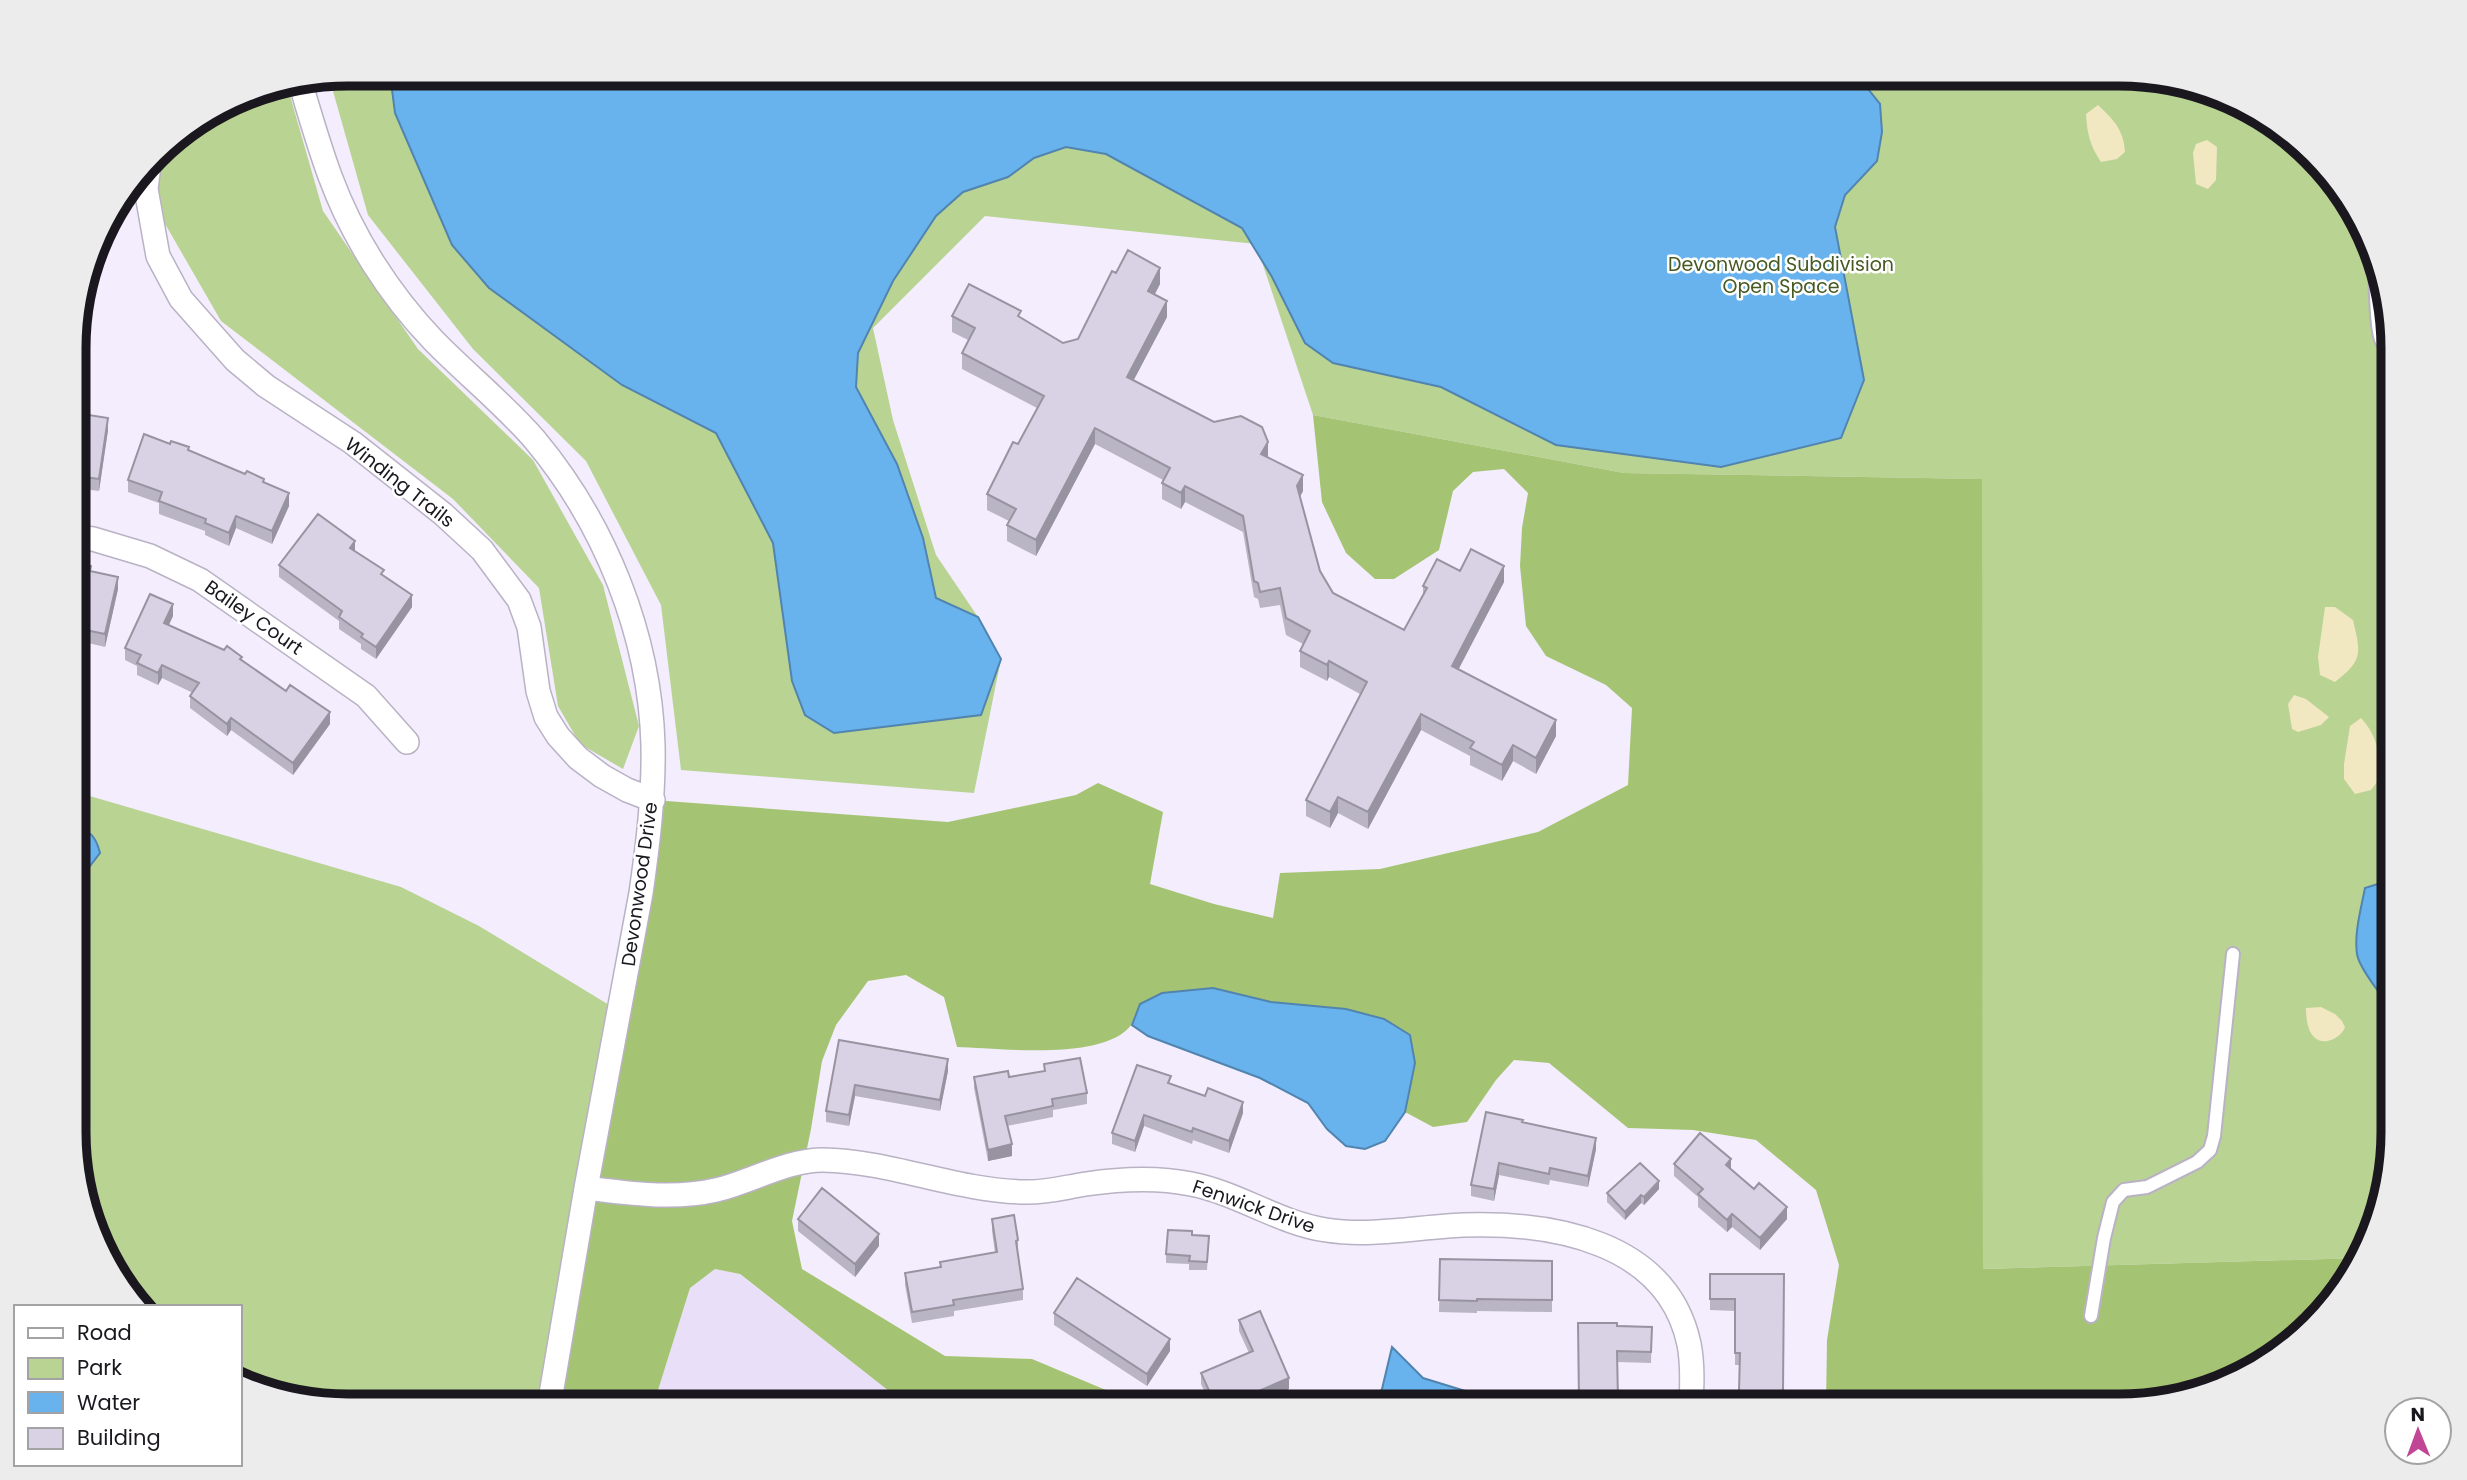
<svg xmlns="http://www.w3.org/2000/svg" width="2467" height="1480" viewBox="0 0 2467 1480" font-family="Poppins,sans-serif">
<rect width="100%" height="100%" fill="#f3edfd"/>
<path fill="#e9dff9" d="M 715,1269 L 739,1274 L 908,1406 L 653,1406 L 690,1288 Z"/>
<path fill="#b9d393" d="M 347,74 L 2120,74 L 2191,83 L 2257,110 L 2313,153 L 2357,210 L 2393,329 L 2393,1150 L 2360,1258 L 1983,1269 L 1981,479 L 1624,473 L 1313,415 L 1256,244 L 985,216 L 873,328 L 893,420 L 936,555 L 978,617 L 1001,659 L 974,793 L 681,770 L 661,605 L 586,461 L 473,349 L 368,215 L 329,77 Z
M 287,85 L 323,211 L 418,349 L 533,460 L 603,585 L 639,726 L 623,769 L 580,744 L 558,706 L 539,588 L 453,499 L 221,321 L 164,222 L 155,178 L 160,150 L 167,142 L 243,94 Z
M 76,792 L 401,887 L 479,926 L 619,1011 L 549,1406 L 347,1406 L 276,1397 L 240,1382 L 240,1307 L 143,1307 L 119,1284 L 76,1168 L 76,884 L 100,853 L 90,831 L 76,825 Z"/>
<path fill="#a5c473" d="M 1313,415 L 1624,473 L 1982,479 L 1983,1269 L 2360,1258 L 2357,1270 L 2313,1327 L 2257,1370 L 2137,1406 L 1826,1406 L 1827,1340 L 1839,1265 L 1816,1190 L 1756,1140 L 1693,1130 L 1628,1128 L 1549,1063 L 1514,1060 L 1496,1080 L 1467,1122 L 1433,1127 L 1405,1112 L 1415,1063 L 1384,1019 L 1346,1009 L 1271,1002 L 1213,988 L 1162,993 L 1140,1004 C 1138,1010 1136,1019 1132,1024 C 1105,1062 999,1048 957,1047 L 944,997 L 906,975 L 868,981 L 836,1025 L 822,1061 L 811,1129 L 792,1221 L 802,1269 L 945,1356 L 1032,1359 L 1144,1406 L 908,1406 L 740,1274 L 715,1269 L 690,1288 L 653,1406 L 549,1406 L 653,800 L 948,822 L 1076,795 L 1098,783 L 1163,812 L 1150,884 L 1214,904 L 1273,918 L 1280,873 L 1380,869 L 1538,832 L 1628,785 L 1632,708 L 1606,685 L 1546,656 L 1526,626 L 1520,566 L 1522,528 L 1528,493 L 1504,469 L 1473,472 L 1453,491 L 1439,550 L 1394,579 L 1375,579 L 1346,553 L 1322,502 Z"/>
<path fill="#f1e7c1" d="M 2098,105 C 2113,119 2124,130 2125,152 L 2117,159 L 2101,162 C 2090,146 2087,133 2086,114 Z
M 2207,140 L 2217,147 L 2216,180 L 2208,189 L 2196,184 L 2193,153 L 2196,144 Z
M 2325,607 L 2335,607 L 2353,620 C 2361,654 2363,660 2335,682 L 2320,675 L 2318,657 Z
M 2294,695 L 2306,699 L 2329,717 L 2321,725 L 2298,732 L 2292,729 L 2288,704 Z
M 2361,718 C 2378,736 2379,754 2381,777 L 2371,790 L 2355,794 L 2344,779 L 2344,764 L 2350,726 Z
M 2321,1007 L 2335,1014 L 2342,1021 L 2345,1027 C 2341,1039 2322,1047 2313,1036 C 2307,1029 2306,1016 2306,1008 Z"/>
<path fill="#68b3ed" stroke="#5184af" stroke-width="2" d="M 390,74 L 1856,74 L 1880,104 L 1882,132 L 1877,161 L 1845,195 L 1835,227 L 1864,380 L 1841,438 L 1721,467 L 1556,445 L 1441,387 L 1333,363 L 1305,343 L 1272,277 L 1242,228 L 1106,154 L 1066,147 L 1034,158 L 1008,177 L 963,192 L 936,216 L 893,281 L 858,353 L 856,387 L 897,464 L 923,538 L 936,598 L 978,617 L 1001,659 L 981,715 L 834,733 L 805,715 L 792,681 L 773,543 L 716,433 L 622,385 L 489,288 L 452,245 L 395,113 Z
M 76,825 C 91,832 96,837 100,853 L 76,884 Z
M 2393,879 L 2393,1010 C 2384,999 2359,968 2357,954 C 2354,933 2361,909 2365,888 Z
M 1213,988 L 1271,1002 L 1346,1009 L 1384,1019 L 1410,1035 L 1415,1063 L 1405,1112 L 1385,1141 L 1365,1149 L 1346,1146 L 1327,1129 L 1308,1103 L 1260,1078 L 1148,1036 L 1132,1025 L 1140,1004 L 1162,993 Z
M 1392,1347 L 1423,1378 L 1514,1406 L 1369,1406 L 1382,1389 Z"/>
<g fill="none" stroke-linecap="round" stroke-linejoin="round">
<defs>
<path id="service" d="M 2375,271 C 2376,287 2376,332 2382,342 L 2393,346
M 2091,1316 L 2104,1238 L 2113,1202 L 2124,1190 L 2147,1187 L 2197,1162 L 2210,1150 L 2214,1136 L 2233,954"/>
<path id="minor" d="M 302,82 L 304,95 C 312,122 320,149 330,176 C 352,236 389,294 433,340 C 466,374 504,404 535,440 C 605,524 650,635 653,745 C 654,795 648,844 641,893 L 586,1188 L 549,1406
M 149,165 L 146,189 L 158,256 L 181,299 L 235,360 L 266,386 L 353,443 L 443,514 L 482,550 L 519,600 L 529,627 L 538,691 L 546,717 L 558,736 L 578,758 L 602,776 L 627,790 L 653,800
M 76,537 L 93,539 L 150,556 L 200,580 L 366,696 L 407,742
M 586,1188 C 629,1193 673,1200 716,1190 C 751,1182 786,1160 823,1160 C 891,1161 956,1191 1025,1192 C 1045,1193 1066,1187 1086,1184 C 1120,1179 1157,1177 1191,1184 C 1238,1193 1279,1223 1326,1230 C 1371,1237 1418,1227 1463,1225 C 1552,1222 1667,1241 1689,1344 C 1693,1364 1692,1386 1691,1406"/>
</defs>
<use href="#service" stroke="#b9b2c4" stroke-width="16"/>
<use href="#minor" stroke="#b9b2c4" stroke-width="26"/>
<use href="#service" stroke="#fff" stroke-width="12"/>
<use href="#minor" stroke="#fff" stroke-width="23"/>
</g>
<path fill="#bab5c4" d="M 1116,273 L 1160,284 L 1155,294 L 1167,317 L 1133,380 L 1268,457 L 1303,491 L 1300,497 L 1320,571 L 1333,593 L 1404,630 L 1423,595 L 1423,586 L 1460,571 L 1504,582 L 1458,669 L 1556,736 L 1536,774 L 1513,761 L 1502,781 L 1470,765 L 1470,756 L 1421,730 L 1368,829 L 1338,813 L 1330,828 L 1306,816 L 1306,800 L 1360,694 L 1329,677 L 1327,681 L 1300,667 L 1300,651 L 1303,644 L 1286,635 L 1280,605 L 1260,608 L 1258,599 L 1254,597 L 1243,532 L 1185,502 L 1181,509 L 1162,499 L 1162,483 L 1163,480 L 1095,444 L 1036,556 L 1007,541 L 1007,525 L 1009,521 L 987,510 L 987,494 L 1018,444 L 1037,408 L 962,369 L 962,353 L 968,340 L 952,332 L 952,316 L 1021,318 L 1063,343 L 1078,339 Z
M 76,413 L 108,430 L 99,491 L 76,488 Z
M 189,451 L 264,482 L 289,506 L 272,544 L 236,528 L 229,546 L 205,535 L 205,531 L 159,514 L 159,503 L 128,492 L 128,480 Z
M 355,551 L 384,576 L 412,607 L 376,659 L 361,649 L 361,644 L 339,629 L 339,621 L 279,577 L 279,565 Z
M 76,563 L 91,571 L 118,589 L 105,647 L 76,640 Z
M 173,616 L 169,625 L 242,660 L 330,724 L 293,775 L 231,730 L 227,736 L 190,708 L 190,696 L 193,693 L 162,678 L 158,685 L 137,675 L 137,666 L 125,660 L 125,648 Z
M 839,1040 L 948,1071 L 940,1111 L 855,1096 L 849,1126 L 826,1122 L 826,1111 Z
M 1044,1064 L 1087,1093 L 1087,1104 L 1053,1110 L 1053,1117 L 1007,1126 L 1012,1156 L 988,1161 L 974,1088 L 974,1077 L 1009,1077 L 1044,1071 Z
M 1171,1084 L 1243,1113 L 1229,1153 L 1193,1140 L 1192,1144 L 1144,1126 L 1135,1152 L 1112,1144 L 1112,1133 Z
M 1523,1122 L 1596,1149 L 1588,1187 L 1550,1180 L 1549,1185 L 1499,1175 L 1494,1201 L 1471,1196 L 1471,1185 Z
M 1674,1164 L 1731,1169 L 1787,1219 L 1760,1250 L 1732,1227 L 1727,1232 L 1698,1207 L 1698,1197 L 1674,1176 Z
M 1659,1189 L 1644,1205 L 1641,1203 L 1625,1220 L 1607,1202 L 1607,1193 Z
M 798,1219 L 879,1246 L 855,1277 L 798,1231 Z
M 992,1219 L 1018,1240 L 1018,1252 L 1017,1252 L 1023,1289 L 1023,1300 L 954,1311 L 954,1316 L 912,1323 L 905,1285 L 905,1273 L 940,1267 L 940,1262 L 995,1253 L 992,1231 Z
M 1192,1235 L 1209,1236 L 1207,1270 L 1189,1270 L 1189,1264 L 1166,1263 L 1166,1254 Z
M 1440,1259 L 1552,1261 L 1552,1312 L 1477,1311 L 1477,1313 L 1439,1312 Z
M 1710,1274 L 1784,1274 L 1783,1403 L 1739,1403 L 1740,1365 L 1735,1365 L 1735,1311 L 1710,1310 Z
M 1054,1313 L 1170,1351 L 1147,1386 L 1054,1325 Z
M 1239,1320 L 1289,1389 L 1249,1406 L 1211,1406 L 1201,1384 L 1201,1373 L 1249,1353 L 1239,1331 Z
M 1578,1323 L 1652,1327 L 1651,1363 L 1618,1362 L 1618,1406 L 1579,1406 Z"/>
<path fill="#9793a0" d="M 1160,268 L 1160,284 L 1148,307 L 1148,291 Z
M 1167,301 L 1167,317 L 1127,393 L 1127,377 Z
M 108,418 L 108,430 L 99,491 L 99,479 Z
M 1095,428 L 1095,444 L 1036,556 L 1036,540 Z
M 1268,442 L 1268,458 L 1261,454 Z
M 1303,475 L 1303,491 L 1297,502 L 1297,486 Z
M 1185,486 L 1185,502 L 1181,509 L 1181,493 Z
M 289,493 L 289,506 L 272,544 L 272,531 Z
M 236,516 L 236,528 L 229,546 L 229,533 Z
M 355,541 L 355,553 L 350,548 Z
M 1504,566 L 1504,582 L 1452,682 L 1452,666 Z
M 118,577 L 118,589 L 105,647 L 105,634 Z
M 412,595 L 412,607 L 376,659 L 376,647 Z
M 173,604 L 173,616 L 164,635 L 164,623 Z
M 1329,661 L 1329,677 L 1327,681 L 1327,665 Z
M 162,665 L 162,678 L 158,685 L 158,673 Z
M 330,712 L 330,724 L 293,775 L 293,763 Z
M 1421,714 L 1421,730 L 1368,829 L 1368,812 Z
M 231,718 L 231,730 L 227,736 L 227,724 Z
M 1556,720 L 1556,736 L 1536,774 L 1536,758 Z
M 1513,745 L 1513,761 L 1502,781 L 1502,765 Z
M 1338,797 L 1338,813 L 1330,828 L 1330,812 Z
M 948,1059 L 948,1071 L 940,1111 L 940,1100 Z
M 855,1085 L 855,1096 L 849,1126 L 849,1115 Z
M 1243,1102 L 1243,1113 L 1229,1153 L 1229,1141 Z
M 1144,1115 L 1144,1126 L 1135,1152 L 1135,1141 Z
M 1596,1138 L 1596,1149 L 1588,1187 L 1588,1176 Z
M 1012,1144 L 1012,1156 L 988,1161 L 988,1150 Z
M 1731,1159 L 1731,1171 L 1726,1165 Z
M 1499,1163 L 1499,1175 L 1494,1201 L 1494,1189 Z
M 1659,1181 L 1659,1189 L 1644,1205 L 1644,1197 Z
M 1641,1195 L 1641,1203 L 1625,1220 L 1625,1212 Z
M 1787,1207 L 1787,1219 L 1760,1250 L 1760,1238 Z
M 1732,1214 L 1732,1227 L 1727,1232 L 1727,1220 Z
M 879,1234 L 879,1246 L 855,1277 L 855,1264 Z
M 1170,1339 L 1170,1351 L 1147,1386 L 1147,1374 Z
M 1289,1378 L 1289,1389 L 1249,1406 L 1224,1406 Z"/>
<path fill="#d8d2e4" stroke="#9793a0" stroke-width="2" d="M 1128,250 L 1160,268 L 1148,291 L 1167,301 L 1127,377 L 1214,422 L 1241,416 L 1262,427 L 1268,442 L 1261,454 L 1303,475 L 1297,486 L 1320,571 L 1333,593 L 1404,630 L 1427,588 L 1423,586 L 1437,559 L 1460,571 L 1471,549 L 1504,566 L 1452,666 L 1556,720 L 1536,758 L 1513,745 L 1502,765 L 1470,748 L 1474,742 L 1421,714 L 1368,812 L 1338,797 L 1330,812 L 1306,800 L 1367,682 L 1329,661 L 1327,665 L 1300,651 L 1310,631 L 1286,618 L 1280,588 L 1260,592 L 1258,583 L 1254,581 L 1243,516 L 1185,486 L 1181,493 L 1162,483 L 1170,468 L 1095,428 L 1036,540 L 1007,525 L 1016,509 L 987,494 L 1013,442 L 1018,444 L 1044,396 L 962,353 L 975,328 L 952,316 L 969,284 L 1021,311 L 1018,316 L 1063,343 L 1078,339 L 1112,271 L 1116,273 Z
M 76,413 L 108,418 L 99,479 L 76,476 Z
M 144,434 L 170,444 L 171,441 L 189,447 L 188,450 L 245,474 L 247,471 L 264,479 L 263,482 L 289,493 L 272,531 L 236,516 L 229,533 L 205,523 L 206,519 L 159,501 L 162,492 L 128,480 Z
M 318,514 L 355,541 L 350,548 L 384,570 L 381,574 L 412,595 L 376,647 L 361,637 L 363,634 L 339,617 L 342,611 L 279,565 Z
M 76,563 L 91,566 L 90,571 L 118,577 L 105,634 L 76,628 Z
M 150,594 L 173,604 L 164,623 L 224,650 L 227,646 L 242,657 L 240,659 L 286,691 L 290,685 L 330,712 L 293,763 L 231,718 L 227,724 L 190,696 L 199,683 L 162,665 L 158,673 L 137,663 L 141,655 L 125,648 Z
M 839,1040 L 948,1059 L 940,1100 L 855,1085 L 849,1115 L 826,1111 Z
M 1080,1058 L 1087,1093 L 1052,1099 L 1053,1106 L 1005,1116 L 1012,1144 L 988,1150 L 974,1077 L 1008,1071 L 1009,1077 L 1045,1071 L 1044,1064 Z
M 1137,1065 L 1171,1076 L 1168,1083 L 1205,1096 L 1208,1088 L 1243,1102 L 1229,1141 L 1193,1128 L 1192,1132 L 1144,1115 L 1135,1141 L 1112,1133 Z
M 1486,1112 L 1523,1120 L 1522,1122 L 1596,1138 L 1588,1176 L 1550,1168 L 1549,1174 L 1499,1163 L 1494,1189 L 1471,1185 Z
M 1700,1133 L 1731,1159 L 1726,1165 L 1754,1189 L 1759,1183 L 1787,1207 L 1760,1238 L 1732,1214 L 1727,1220 L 1698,1194 L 1703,1189 L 1674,1164 Z
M 1640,1163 L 1659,1181 L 1644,1197 L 1641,1195 L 1625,1212 L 1607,1193 Z
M 822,1188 L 879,1234 L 855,1264 L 798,1219 Z
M 1014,1215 L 1018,1240 L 1016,1241 L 1023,1289 L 953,1300 L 954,1305 L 912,1312 L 905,1273 L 941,1267 L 940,1262 L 997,1252 L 992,1219 Z
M 1168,1230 L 1192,1231 L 1192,1235 L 1209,1236 L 1207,1262 L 1189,1261 L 1190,1256 L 1166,1254 Z
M 1440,1259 L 1552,1261 L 1552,1300 L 1477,1299 L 1477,1301 L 1439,1300 Z
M 1710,1274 L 1784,1274 L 1783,1392 L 1739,1391 L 1740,1353 L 1735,1353 L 1735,1299 L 1710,1299 Z
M 1077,1278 L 1170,1339 L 1147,1374 L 1054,1313 Z
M 1260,1311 L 1289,1378 L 1224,1406 L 1216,1406 L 1201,1373 L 1253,1351 L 1239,1320 Z
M 1578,1323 L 1617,1323 L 1617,1326 L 1652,1327 L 1651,1352 L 1617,1351 L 1618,1400 L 1579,1400 Z"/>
<g text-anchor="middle" stroke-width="5" stroke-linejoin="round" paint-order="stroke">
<g font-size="19" fill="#465a21" stroke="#fff">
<text x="1781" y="271">Devonwood Subdivision<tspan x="1781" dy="22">Open Space</tspan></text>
</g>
<g font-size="19" fill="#1a171e" stroke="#fff">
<text transform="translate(400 482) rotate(38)" y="7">Winding Trails</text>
<text transform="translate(254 617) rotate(35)" y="7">Bailey Court</text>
<text transform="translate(639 884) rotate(-82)" y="7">Devonwood Drive</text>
<text transform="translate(1254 1206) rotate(19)" y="7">Fenwick Drive</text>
</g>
</g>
<path d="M0 0H2467V1480H0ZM348 86H2119A262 262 0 0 1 2381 348V1132A262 262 0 0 1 2119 1394H348A262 262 0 0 1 86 1132V348A262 262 0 0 1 348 86Z" fill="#edeced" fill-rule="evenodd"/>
<path fill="none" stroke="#1a171e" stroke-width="9" d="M348 86H2119A262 262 0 0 1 2381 348V1132A262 262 0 0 1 2119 1394H348A262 262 0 0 1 86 1132V348A262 262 0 0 1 348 86Z"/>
<rect x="14" y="1305" width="228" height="161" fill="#ffffff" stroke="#a3a2a5" stroke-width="2"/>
<rect x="28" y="1328" width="35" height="10" fill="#ffffff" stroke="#a3a2a5" stroke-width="2"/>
<text x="77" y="1340" font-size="21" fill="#1a171e">Road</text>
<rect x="28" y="1358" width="35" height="21" fill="#b9d393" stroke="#a3a2a5" stroke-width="2"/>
<text x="77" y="1375" font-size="21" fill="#1a171e">Park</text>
<rect x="28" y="1392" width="35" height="21" fill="#68b3ed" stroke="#a3a2a5" stroke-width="2"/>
<text x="77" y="1410" font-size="21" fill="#1a171e">Water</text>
<rect x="28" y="1428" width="35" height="21" fill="#d8d2e4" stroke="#a3a2a5" stroke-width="2"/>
<text x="77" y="1445" font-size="21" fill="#1a171e">Building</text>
<g transform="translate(2418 1431) rotate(359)"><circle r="33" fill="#ffffff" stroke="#a3a2a5" stroke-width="2"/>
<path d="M0-5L12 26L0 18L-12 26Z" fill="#c14696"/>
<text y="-10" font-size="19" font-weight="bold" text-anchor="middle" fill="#1a171e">N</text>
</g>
</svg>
